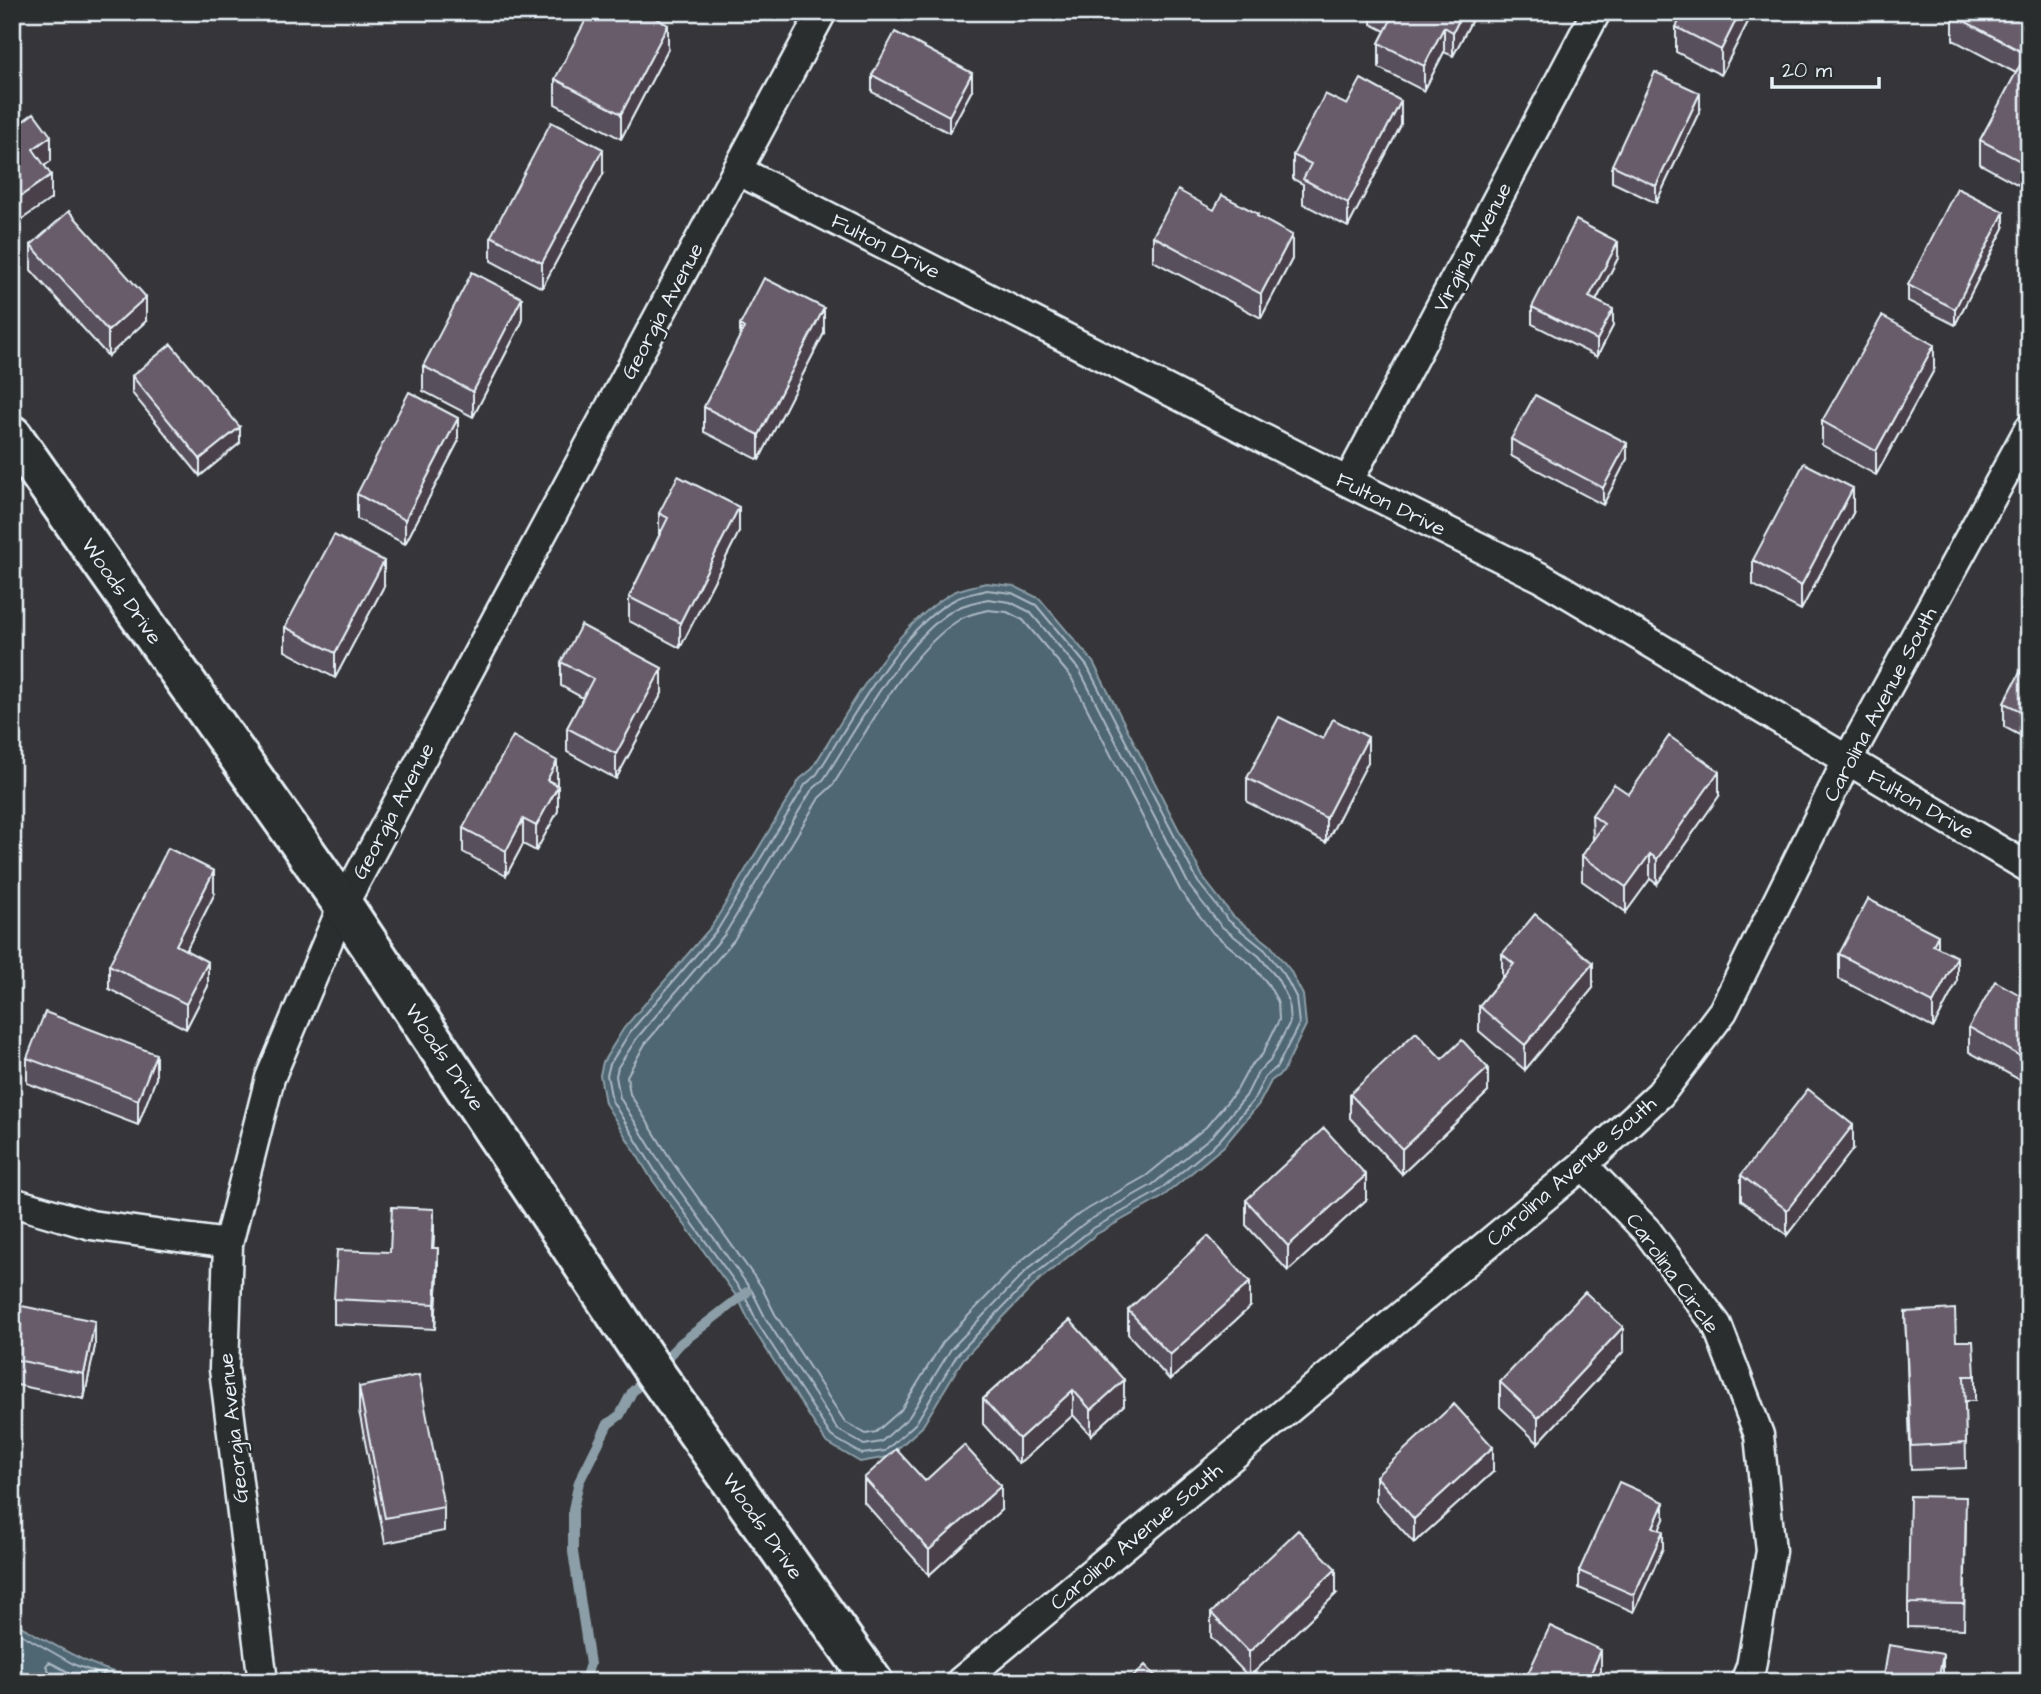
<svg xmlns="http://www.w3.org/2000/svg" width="2041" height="1694" viewBox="0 0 2041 1694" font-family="'Architects Daughter',sans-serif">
<rect width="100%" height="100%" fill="#36363a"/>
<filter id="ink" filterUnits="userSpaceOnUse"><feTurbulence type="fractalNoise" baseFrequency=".0143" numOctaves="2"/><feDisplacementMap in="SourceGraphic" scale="14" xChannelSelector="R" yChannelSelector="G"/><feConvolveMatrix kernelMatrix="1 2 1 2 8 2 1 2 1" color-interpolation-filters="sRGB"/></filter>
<g filter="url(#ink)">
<path fill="#4f6673" stroke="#8c9ea8" stroke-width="2" d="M 986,583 L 1014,586 L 1040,599 L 1093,662 L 1204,879 L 1233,916 L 1270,945 L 1290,970 L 1303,995 L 1306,1025 L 1283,1072 L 1271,1081 L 1259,1104 L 1224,1146 L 1161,1198 L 1095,1235 L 1039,1280 L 963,1359 L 922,1427 L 888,1457 L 860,1462 L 826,1442 L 752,1327 L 739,1300 L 651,1178 L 605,1103 L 600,1075 L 603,1062 L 624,1028 L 712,926 L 800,779 L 811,770 C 851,709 886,634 950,594 C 960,588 975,586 986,583 Z
M 12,1621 C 57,1647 101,1674 153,1682 L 41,1682 L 12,1664 Z"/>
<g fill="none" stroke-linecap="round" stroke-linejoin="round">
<path stroke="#abb9c3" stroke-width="2" d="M 987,590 L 1012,593 L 1036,605 L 1087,666 L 1198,882 L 1228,920 L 1265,950 L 1284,974 L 1296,997 L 1299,1024 L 1277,1067 L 1265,1077 L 1253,1101 L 1219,1141 L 1157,1192 L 1092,1229 L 1034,1275 L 957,1355 L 916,1423 L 885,1451 L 862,1454 L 831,1436 L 758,1324 L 745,1296 L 657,1174 L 612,1101 L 607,1075 L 610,1064 L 630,1032 L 718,929 L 805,785 L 817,774 C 849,724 902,624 956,599 C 965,594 977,593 987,590 Z
M 988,599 L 1010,602 L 1030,612 L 1080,671 L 1190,887 L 1221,926 L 1259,956 L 1277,978 L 1288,999 L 1290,1022 L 1270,1061 L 1258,1072 L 1246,1096 L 1213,1135 L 1152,1185 L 1086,1222 L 1028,1269 L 951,1349 L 909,1417 L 881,1442 L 864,1445 L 837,1429 L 766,1319 L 752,1291 L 664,1169 L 620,1098 L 616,1076 L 618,1067 L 637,1038 L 725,934 L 811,791 L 824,779 C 854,733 911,626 962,606 C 970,603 979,601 988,599 Z
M 988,610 L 1007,612 L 1023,620 L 1071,677 L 1181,892 L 1213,933 L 1251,964 L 1268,984 L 1278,1002 L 1279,1020 L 1262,1055 L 1250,1066 L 1237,1090 L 1206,1127 L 1146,1176 L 1079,1214 L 1021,1261 L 943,1342 L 901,1410 L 876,1432 L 866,1434 L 845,1422 L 775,1314 L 761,1286 L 673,1163 L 630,1094 L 627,1076 L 645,1044 L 734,940 L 819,798 L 833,785 C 867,732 907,651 962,618 C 970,614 980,612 988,610 Z
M 12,1629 L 75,1665 L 123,1682
M 52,1682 L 51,1674 L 46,1666 L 49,1662 L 72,1674 L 96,1682"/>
<path stroke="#8c9ea8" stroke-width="10" d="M 584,1682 L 590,1664 L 573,1552 L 573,1509 L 579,1482 L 608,1424 L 620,1415 L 632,1392 L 681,1343 L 747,1292"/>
<defs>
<path id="street" d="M 737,170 L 1348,482 L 1542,578 L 2029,868
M 1348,482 L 1596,12
M 1583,1165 L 1647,1231 L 1717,1325 L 1759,1435 L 1771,1551 L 1751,1667 L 1745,1682
M 12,1202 L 91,1225 L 228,1244
M 263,1682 L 224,1369 L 228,1244 L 270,1078 L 343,905 L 822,12
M 960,1682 L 1583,1165 L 1660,1094 L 1723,1011 L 1847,761 L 2029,429"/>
<path id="secondary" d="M 12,435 L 343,905 L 653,1370 L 873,1682"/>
</defs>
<use href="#street" stroke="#e8f1f8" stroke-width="33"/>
<use href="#secondary" stroke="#e8f1f8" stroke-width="44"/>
<use href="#street" stroke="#2a2d2e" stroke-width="28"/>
<use href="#secondary" stroke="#2a2d2e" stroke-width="38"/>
</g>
<path fill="#594f5b" stroke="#e8f1f8" stroke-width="2" d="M 1371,12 L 1476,12 L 1453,56 L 1444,52 L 1424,91 L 1379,68 L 1379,43 L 1385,31 L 1371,24 Z
M 1753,12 L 1721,75 L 1676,52 L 1676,27 Z
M 1953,15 L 2029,19 L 2029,179 L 2024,188 L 1980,164 L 1980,140 L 2016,73 L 1953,40 Z
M 668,49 L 621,139 L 555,104 L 555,79 Z
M 872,75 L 972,90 L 949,133 L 872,92 Z
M 1347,105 L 1401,125 L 1348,227 L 1303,204 L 1303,184 L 1293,179 L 1293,155 Z
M 1700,110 L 1656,203 L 1612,182 L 1612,165 Z
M 603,174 L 542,288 L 491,261 L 491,236 Z
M 1214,210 L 1258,217 L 1292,259 L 1261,318 L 1153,261 L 1153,236 Z
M 2004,228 L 1955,325 L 1908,301 L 1908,285 Z
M 31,245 L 146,321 L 108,356 L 31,270 Z
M 1618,258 L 1596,301 L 1613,326 L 1597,357 L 1532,324 L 1532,307 Z
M 522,322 L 473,417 L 423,391 L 423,366 Z
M 740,325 L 824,333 L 759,460 L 704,432 L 704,407 L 740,337 Z
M 1934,370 L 1876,475 L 1822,445 L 1822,421 Z
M 132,376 L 240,443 L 200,476 L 132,393 Z
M 1511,439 L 1627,459 L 1603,505 L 1511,456 Z
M 458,442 L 405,544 L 357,519 L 357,494 Z
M 659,513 L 739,532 L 680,648 L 629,621 L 629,597 L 659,536 Z
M 1853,513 L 1801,610 L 1753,585 L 1753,560 Z
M 384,586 L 335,678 L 285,651 L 285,627 Z
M 2029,658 L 2029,740 L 2004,727 L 2004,703 Z
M 561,662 L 662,693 L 616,779 L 567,752 L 567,728 L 583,698 L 561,686 Z
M 1323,739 L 1368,762 L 1326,843 L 1247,802 L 1247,778 Z
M 557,786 L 558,811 L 536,851 L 523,844 L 506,876 L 463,852 L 463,828 Z
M 1629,794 L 1719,796 L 1657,884 L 1650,879 L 1626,912 L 1582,881 L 1582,856 L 1593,840 L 1592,815 Z
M 214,895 L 186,950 L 208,986 L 186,1029 L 109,989 L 109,965 Z
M 1938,947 L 1957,982 L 1933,1028 L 1839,979 L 1839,954 Z
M 1502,954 L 1593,988 L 1525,1070 L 1479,1031 L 1479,1006 L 1502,978 Z
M 2029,1000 L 2029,1085 L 1969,1052 L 1969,1027 Z
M 27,1058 L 156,1078 L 138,1125 L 27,1083 Z
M 1442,1059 L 1488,1092 L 1402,1174 L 1350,1118 L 1350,1094 Z
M 1853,1149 L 1787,1235 L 1741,1200 L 1741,1175 Z
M 1246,1200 L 1366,1200 L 1288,1271 L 1246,1225 Z
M 434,1234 L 433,1248 L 438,1273 L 435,1329 L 334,1324 L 334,1299 L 390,1252 Z
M 12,1304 L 95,1346 L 84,1399 L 12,1384 Z
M 1250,1307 L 1170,1380 L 1128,1334 L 1128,1310 Z
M 1905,1312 L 1956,1341 L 1975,1376 L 1975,1401 L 1965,1401 L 1966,1468 L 1911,1470 Z
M 1070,1320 L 1124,1405 L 1091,1435 L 1073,1415 L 1019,1464 L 983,1424 L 983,1399 Z
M 1623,1352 L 1538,1443 L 1500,1407 L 1500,1382 Z
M 359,1387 L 444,1507 L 444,1531 L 385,1543 L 359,1411 Z
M 1493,1472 L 1414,1543 L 1376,1501 L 1376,1476 Z
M 864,1478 L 925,1481 L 1001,1510 L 929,1575 L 864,1502 Z
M 1664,1519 L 1659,1529 L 1663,1548 L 1634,1612 L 1579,1588 L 1579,1571 Z
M 1966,1522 L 1964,1629 L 1908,1627 L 1908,1603 Z
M 1336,1594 L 1249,1677 L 1211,1637 L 1211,1613 Z"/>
<path fill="#49404a" stroke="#e8f1f8" stroke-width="2" d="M 1463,12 L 1476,12 L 1453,56 L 1453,32 Z
M 1740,12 L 1753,12 L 1721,75 L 1721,50 Z
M 668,25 L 668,49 L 621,139 L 621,114 Z
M 1444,27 L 1444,52 L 1424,91 L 1424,66 Z
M 972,73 L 972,90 L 949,133 L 949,116 Z
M 1700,93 L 1700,110 L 1656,203 L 1656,186 Z
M 1401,101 L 1401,125 L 1348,227 L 1348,203 Z
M 51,136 L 51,161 L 33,174 L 33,149 Z
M 603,149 L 603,174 L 542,288 L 542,263 Z
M 2029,154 L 2029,179 L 2024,188 L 2024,163 Z
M 51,175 L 51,199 L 12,226 L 12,202 Z
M 2004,212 L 2004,228 L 1955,325 L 1955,309 Z
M 1292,235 L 1292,259 L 1261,318 L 1261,294 Z
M 1618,242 L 1618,258 L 1589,314 L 1589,297 Z
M 146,297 L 146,321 L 108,356 L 108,331 Z
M 522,298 L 522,322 L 473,417 L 473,392 Z
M 824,308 L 824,333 L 759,460 L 759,435 Z
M 1613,309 L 1613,326 L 1597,357 L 1597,340 Z
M 1934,345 L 1934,370 L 1876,475 L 1876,451 Z
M 458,418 L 458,442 L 405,544 L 405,520 Z
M 240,427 L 240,443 L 200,476 L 200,459 Z
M 1627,443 L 1627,459 L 1603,505 L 1603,488 Z
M 1853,488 L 1853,513 L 1801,610 L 1801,586 Z
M 739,507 L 739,532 L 680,648 L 680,623 Z
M 384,561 L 384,586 L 335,678 L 335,653 Z
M 662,668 L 662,693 L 616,779 L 616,754 Z
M 1368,737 L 1368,762 L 1326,843 L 1326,818 Z
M 557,761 L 557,785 L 547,780 Z
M 1719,771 L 1719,796 L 1657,884 L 1657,859 Z
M 558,786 L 558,811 L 536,851 L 536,826 Z
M 523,819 L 523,844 L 506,876 L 506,851 Z
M 1650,854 L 1650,879 L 1626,912 L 1626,887 Z
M 214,871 L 214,895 L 176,970 L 176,945 Z
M 1938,935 L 1938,960 L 1933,945 Z
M 1957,957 L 1957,982 L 1933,1028 L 1933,1003 Z
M 208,962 L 208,986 L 186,1029 L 186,1004 Z
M 1593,963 L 1593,988 L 1525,1070 L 1525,1045 Z
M 156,1054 L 156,1078 L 138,1125 L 138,1100 Z
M 1488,1068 L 1488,1092 L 1402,1174 L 1402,1149 Z
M 1853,1125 L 1853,1149 L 1787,1235 L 1787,1210 Z
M 1366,1175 L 1366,1200 L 1288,1271 L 1288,1246 Z
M 434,1209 L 434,1234 L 432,1272 L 432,1248 Z
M 438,1248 L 438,1273 L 435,1329 L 435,1304 Z
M 1250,1282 L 1250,1307 L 1170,1380 L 1170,1355 Z
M 95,1321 L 95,1346 L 84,1399 L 84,1374 Z
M 1623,1327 L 1623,1352 L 1538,1443 L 1538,1418 Z
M 1124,1380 L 1124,1405 L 1091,1435 L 1091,1410 Z
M 1073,1390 L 1073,1415 L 1019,1464 L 1019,1439 Z
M 1493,1447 L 1493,1472 L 1414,1543 L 1414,1519 Z
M 1001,1486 L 1001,1510 L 929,1575 L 929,1550 Z
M 1664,1502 L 1664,1519 L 1653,1544 L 1653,1527 Z
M 1663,1531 L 1663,1548 L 1634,1612 L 1634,1595 Z
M 1336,1569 L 1336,1594 L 1249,1677 L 1249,1652 Z
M 1601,1650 L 1601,1674 L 1598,1682 L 1587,1682 Z
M 1943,1654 L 1943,1682 L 1938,1682 Z"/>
<path fill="#685c6a" stroke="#e8f1f8" stroke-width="2" d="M 590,12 L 645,12 L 668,25 L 621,114 L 555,79 Z
M 1395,12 L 1463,12 L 1453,32 L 1444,27 L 1424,66 L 1379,43 Z
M 1684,12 L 1740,12 L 1721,50 L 1676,27 Z
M 1954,12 L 2015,12 L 2029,19 L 2029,154 L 2024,163 L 1980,140 L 2026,54 L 1953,15 Z
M 895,32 L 972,73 L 949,116 L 872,75 Z
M 1655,72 L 1700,93 L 1656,186 L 1612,165 Z
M 1361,79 L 1401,101 L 1348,203 L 1303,179 L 1311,164 L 1293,155 L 1325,94 L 1347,105 Z
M 12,106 L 23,121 L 34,113 L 51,136 L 33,149 L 51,175 L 12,202 Z
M 551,122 L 603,149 L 542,263 L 491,236 Z
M 1957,188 L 2004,212 L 1955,309 L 1908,285 Z
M 1178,190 L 1214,210 L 1222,195 L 1258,214 L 1257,216 L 1292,235 L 1261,294 L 1153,236 Z
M 69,211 L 146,297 L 108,331 L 31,245 Z
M 1576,220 L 1618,242 L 1589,297 L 1613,309 L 1597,340 L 1532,307 Z
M 472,272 L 522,298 L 473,392 L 423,366 Z
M 764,278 L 824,308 L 759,435 L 704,407 L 744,328 L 740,325 Z
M 1882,316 L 1934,345 L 1876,451 L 1822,421 Z
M 171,344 L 240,427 L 200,459 L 132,376 Z
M 409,392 L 458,418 L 405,520 L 357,494 Z
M 1535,395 L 1627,443 L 1603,488 L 1511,439 Z
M 1804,463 L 1853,488 L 1801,586 L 1753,560 Z
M 678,476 L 739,507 L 680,623 L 629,597 L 668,518 L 659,513 Z
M 334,535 L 384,561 L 335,653 L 285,627 Z
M 581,625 L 662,668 L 616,754 L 567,728 L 593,679 L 561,662 Z
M 2028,657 L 2029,658 L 2029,715 L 2004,703 Z
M 1279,717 L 1323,739 L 1333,719 L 1368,737 L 1326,818 L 1247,778 Z
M 513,736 L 557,761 L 547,780 L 558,786 L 536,826 L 523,819 L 506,851 L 463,828 Z
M 1669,736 L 1719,771 L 1657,859 L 1650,854 L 1626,887 L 1582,856 L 1604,824 L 1592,815 L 1614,784 L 1629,794 Z
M 168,848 L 214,871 L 176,945 L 208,962 L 186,1004 L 109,965 Z
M 1868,899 L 1938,935 L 1933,945 L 1957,957 L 1933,1003 L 1839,954 Z
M 1535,914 L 1593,963 L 1525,1045 L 1479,1006 L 1514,964 L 1502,954 Z
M 1995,981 L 2029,1000 L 2029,1061 L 1969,1027 Z
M 45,1012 L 156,1054 L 138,1100 L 27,1058 Z
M 1416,1032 L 1442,1059 L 1462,1040 L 1488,1068 L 1402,1149 L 1350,1094 Z
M 1808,1089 L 1853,1125 L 1787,1210 L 1741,1175 Z
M 1324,1128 L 1366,1175 L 1288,1246 L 1246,1200 Z
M 392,1207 L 434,1209 L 432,1248 L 438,1248 L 435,1304 L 334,1299 L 337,1250 L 390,1252 Z
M 1208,1236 L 1250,1282 L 1170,1355 L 1128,1310 Z
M 1585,1292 L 1623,1327 L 1538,1418 L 1500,1382 Z
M 12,1304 L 95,1321 L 84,1374 L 12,1359 Z
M 1955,1309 L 1956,1341 L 1973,1341 L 1975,1376 L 1964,1376 L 1966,1443 L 1911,1446 L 1905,1312 Z
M 1070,1320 L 1124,1380 L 1091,1410 L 1073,1390 L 1019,1439 L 983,1399 Z
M 419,1375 L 444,1507 L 385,1518 L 359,1387 Z
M 1454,1404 L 1493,1447 L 1414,1519 L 1376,1476 Z
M 964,1445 L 1001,1486 L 929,1550 L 864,1478 L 896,1449 L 925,1481 Z
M 1619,1482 L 1664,1502 L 1653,1527 L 1663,1531 L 1634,1595 L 1579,1571 Z
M 1910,1496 L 1966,1497 L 1964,1604 L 1908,1603 Z
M 1298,1530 L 1336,1569 L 1249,1652 L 1211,1613 Z
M 1550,1626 L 1601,1650 L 1587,1682 L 1524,1682 Z
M 1889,1645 L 1943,1654 L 1938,1682 L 1883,1682 Z
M 1145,1665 L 1161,1682 L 1128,1682 Z"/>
</g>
<g text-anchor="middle" stroke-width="5" stroke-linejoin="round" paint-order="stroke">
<g font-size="21" fill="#e8f1f8" stroke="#2a2d2e">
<text transform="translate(886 246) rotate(27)" y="7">Fulton Drive</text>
<text transform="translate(1472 247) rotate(-62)" y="7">Virginia Avenue</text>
<text transform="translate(662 311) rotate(-62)" y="7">Georgia Avenue</text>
<text transform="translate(1391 504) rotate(26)" y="7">Fulton Drive</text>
<text transform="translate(122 591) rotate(55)" y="7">Woods Drive</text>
<text transform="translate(1880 704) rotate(-62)" y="7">Carolina Avenue South</text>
<text transform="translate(1921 804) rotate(30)" y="7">Fulton Drive</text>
<text transform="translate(393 811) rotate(-62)" y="7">Georgia Avenue</text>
<text transform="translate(445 1057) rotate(56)" y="7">Woods Drive</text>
<text transform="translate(1571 1171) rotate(-41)" y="7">Carolina Avenue South</text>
<text transform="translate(1673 1273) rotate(54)" y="7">Carolina Circle</text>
<text transform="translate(233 1428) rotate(-96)" y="7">Georgia Avenue</text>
<text transform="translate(763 1526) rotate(55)" y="7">Woods Drive</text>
<text transform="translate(1136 1536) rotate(-40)" y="7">Carolina Avenue South</text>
</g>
</g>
<rect width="2041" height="1694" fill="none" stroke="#2a2d2e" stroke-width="42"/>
<rect x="21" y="21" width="1999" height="1652" fill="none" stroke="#e8f1f8" stroke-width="2.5" filter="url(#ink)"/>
<path d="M1772 77v10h107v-10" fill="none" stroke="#e8f1f8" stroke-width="3.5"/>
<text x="1782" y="77" font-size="21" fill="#e8f1f8" stroke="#2a2d2e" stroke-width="5" paint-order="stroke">20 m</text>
</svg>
